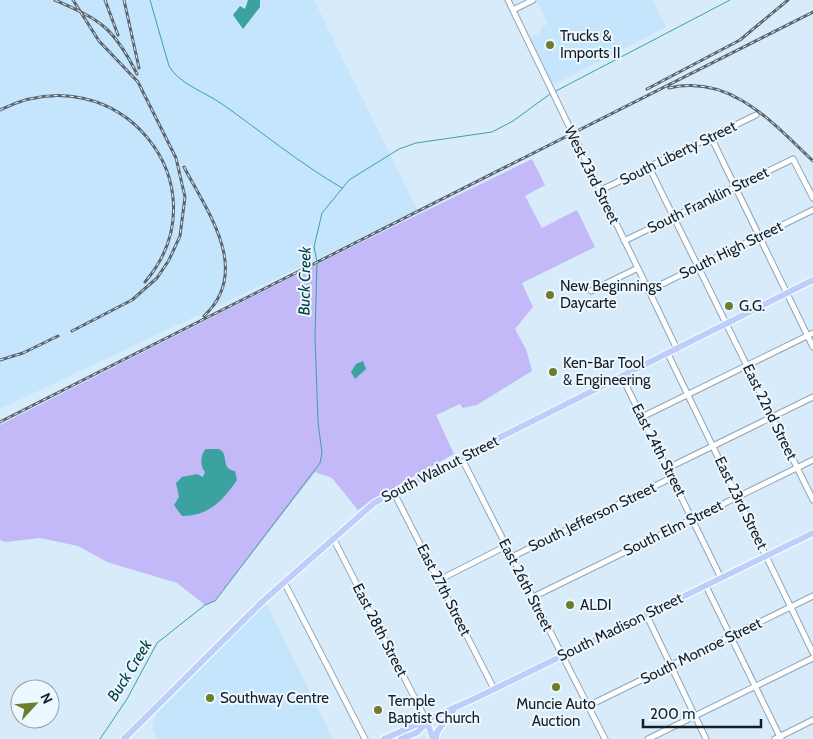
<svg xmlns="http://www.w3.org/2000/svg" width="813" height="739" viewBox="0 0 813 739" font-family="Cabin,sans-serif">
<rect width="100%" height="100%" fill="#d7ebfb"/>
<path fill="#c5e5fd" d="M 0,0 L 314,0 L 418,211 L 0,409 Z
M 539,0 L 653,0 L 666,27 L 553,85 L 530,37 L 541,32 L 540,28 L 548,24 L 537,1 Z
M 266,603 L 333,739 L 157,739 L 152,726 L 156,714 Z"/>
<path fill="#c3b9f9" d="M 532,159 L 545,185 L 525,196 L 542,228 L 577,210 L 595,247 L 522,283 L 533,307 L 515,329 L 526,349 L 532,371 L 477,405 L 463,408 L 460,404 L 436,415 L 454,454 L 377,497 L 358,510 L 332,478 L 315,472 L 215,601 L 205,605 L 177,583 L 107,562 L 78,546 L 40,538 L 5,542 L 0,540 L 0,425 L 325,260 Z"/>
<path fill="#3ba29f" d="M 248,0 L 260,0 L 260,7 L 243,29 L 233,15 L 240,6 L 245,9 Z
M 363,361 L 366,369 L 355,379 L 351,372 L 356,364 Z
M 206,449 L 219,449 L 223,452 C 227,461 223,469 235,471 L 237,480 C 223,501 208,516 182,516 L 174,505 L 179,497 L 176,483 L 182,477 L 197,474 L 203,477 L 205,472 C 200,467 200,454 206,449 Z"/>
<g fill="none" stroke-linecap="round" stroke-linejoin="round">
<path stroke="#3ba29f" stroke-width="1" d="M 150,0 L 169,66 C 179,84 205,92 222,104 C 262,132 299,163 342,188
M 554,92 L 730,0
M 100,739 L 127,699 L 157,643 L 205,605 L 215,601 L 320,463 L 322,453 L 318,422 L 315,337 L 317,261 L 314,247 L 322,213 L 349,180 L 399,149 L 416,143 L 492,132 L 513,121 L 550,94"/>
<defs>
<path id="minor" d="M 508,0 L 677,349
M 513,10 L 533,0
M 711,137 L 813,347
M 649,167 L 813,500
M 599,191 L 756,115
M 624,241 L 793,159 L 813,198
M 591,291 L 638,268
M 648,291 L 813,210
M 668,354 L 813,653
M 622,377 L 721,578
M 642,417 L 813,333
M 461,457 L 605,739
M 668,468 L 813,397
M 393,491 L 494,689
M 333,538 L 427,722
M 512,557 L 673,477
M 439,580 L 506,546
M 284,582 L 365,739
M 706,586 L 781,739
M 533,597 L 813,460
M 646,614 L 706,739
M 588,706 L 813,596
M 648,739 L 813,658
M 775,739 L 813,720"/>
<path id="major" d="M 427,722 L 433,739
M 124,739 L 262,602 L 374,503 L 461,457 L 813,280
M 384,739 L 476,698 L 813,533
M 401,739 L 418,732 L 427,722
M 436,739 L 437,732 L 455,708"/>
</defs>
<use href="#minor" stroke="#8ea5b8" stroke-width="7"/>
<use href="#major" stroke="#fff" stroke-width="8"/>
<use href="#minor" stroke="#fff" stroke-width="5"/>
<use href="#major" stroke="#bccef9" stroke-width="6"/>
<defs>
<path id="rail" d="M 55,0 C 101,20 114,28 137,74
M 105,0 L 118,35
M 124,0 L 139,68
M 669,88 C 731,74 773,123 813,161
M 647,89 L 740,40 L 788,0
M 0,110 C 118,51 227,186 145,282
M 184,167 C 208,213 252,271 204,316
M 72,331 L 132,300 L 157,278 L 169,260 L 180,236 L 185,197 L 176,158 L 138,82 L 99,41 L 73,0
M 0,360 L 23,353 L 58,336
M 0,422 L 813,12"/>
</defs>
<use href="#rail" stroke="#596670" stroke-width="3"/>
<use href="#rail" stroke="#edf7ff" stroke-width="1" stroke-dasharray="4" stroke-linecap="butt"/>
</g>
<g fill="#6e7d2b" stroke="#edf7ff" stroke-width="2">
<circle cx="550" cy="45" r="5"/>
<circle cx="550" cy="295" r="5"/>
<circle cx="729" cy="306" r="5"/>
<circle cx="553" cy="372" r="5"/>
<circle cx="570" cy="605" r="5"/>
<circle cx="556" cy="687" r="5"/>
<circle cx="210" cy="698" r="5"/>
<circle cx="378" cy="710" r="5"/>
</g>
<g text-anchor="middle" stroke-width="4" stroke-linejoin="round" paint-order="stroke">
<g font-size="15" fill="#151e25" stroke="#edf7ff" text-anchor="start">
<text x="560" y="41">Trucks &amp;<tspan x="560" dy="17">Imports II</tspan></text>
<text x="560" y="291">New Beginnings<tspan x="560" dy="17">Daycarte</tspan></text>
<text x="739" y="311">G.G.</text>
<text x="563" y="368">Ken-Bar Tool<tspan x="563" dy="17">&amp; Engineering</tspan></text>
<text x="580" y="610">ALDI</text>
<text x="220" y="703">Southway Centre</text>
<text x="388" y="706">Temple<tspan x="388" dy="17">Baptist Church</tspan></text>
<text x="556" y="709" text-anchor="middle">Muncie Auto<tspan x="556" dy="17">Auction</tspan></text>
</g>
<g font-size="15" fill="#151e25" stroke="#edf7ff">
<text transform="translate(678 153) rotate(-26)" y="5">South Liberty Street</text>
<text transform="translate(592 175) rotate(64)" y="5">West 23rd Street</text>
<text transform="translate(708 200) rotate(-26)" y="5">South Franklin Street</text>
<text transform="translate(731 250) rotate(-26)" y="5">South High Street</text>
<text transform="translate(770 412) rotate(64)" y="5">East 22nd Street</text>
<text transform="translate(659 450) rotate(63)" y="5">East 24th Street</text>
<text transform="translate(440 469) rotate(-27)" y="5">South Walnut Street</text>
<text transform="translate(741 503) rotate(64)" y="5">East 23rd Street</text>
<text transform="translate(592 517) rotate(-26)" y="5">South Jefferson Street</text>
<text transform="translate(673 528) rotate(-26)" y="5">South Elm Street</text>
<text transform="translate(526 585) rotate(63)" y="5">East 26th Street</text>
<text transform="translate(444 590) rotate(63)" y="5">East 27th Street</text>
<text transform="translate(620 627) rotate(-26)" y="5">South Madison Street</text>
<text transform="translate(380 630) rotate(63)" y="5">East 28th Street</text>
<text transform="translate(701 651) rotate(-26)" y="5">South Monroe Street</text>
</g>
<g font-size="16" font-style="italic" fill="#014341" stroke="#edf7ff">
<text transform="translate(304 281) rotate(-89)" y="6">Buck Creek</text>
<text transform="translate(129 670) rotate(-58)" y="6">Buck Creek</text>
</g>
</g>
<g transform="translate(35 704) rotate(64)"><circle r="24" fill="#edf7ff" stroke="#97a0a8"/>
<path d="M0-4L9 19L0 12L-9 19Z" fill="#6e7d2b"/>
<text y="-8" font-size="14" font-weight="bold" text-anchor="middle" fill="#151e25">N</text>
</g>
<path d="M643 719v8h118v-8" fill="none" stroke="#151e25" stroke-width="2.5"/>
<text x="650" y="719" font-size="15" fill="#151e25" stroke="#edf7ff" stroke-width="4" paint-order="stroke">200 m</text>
</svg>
